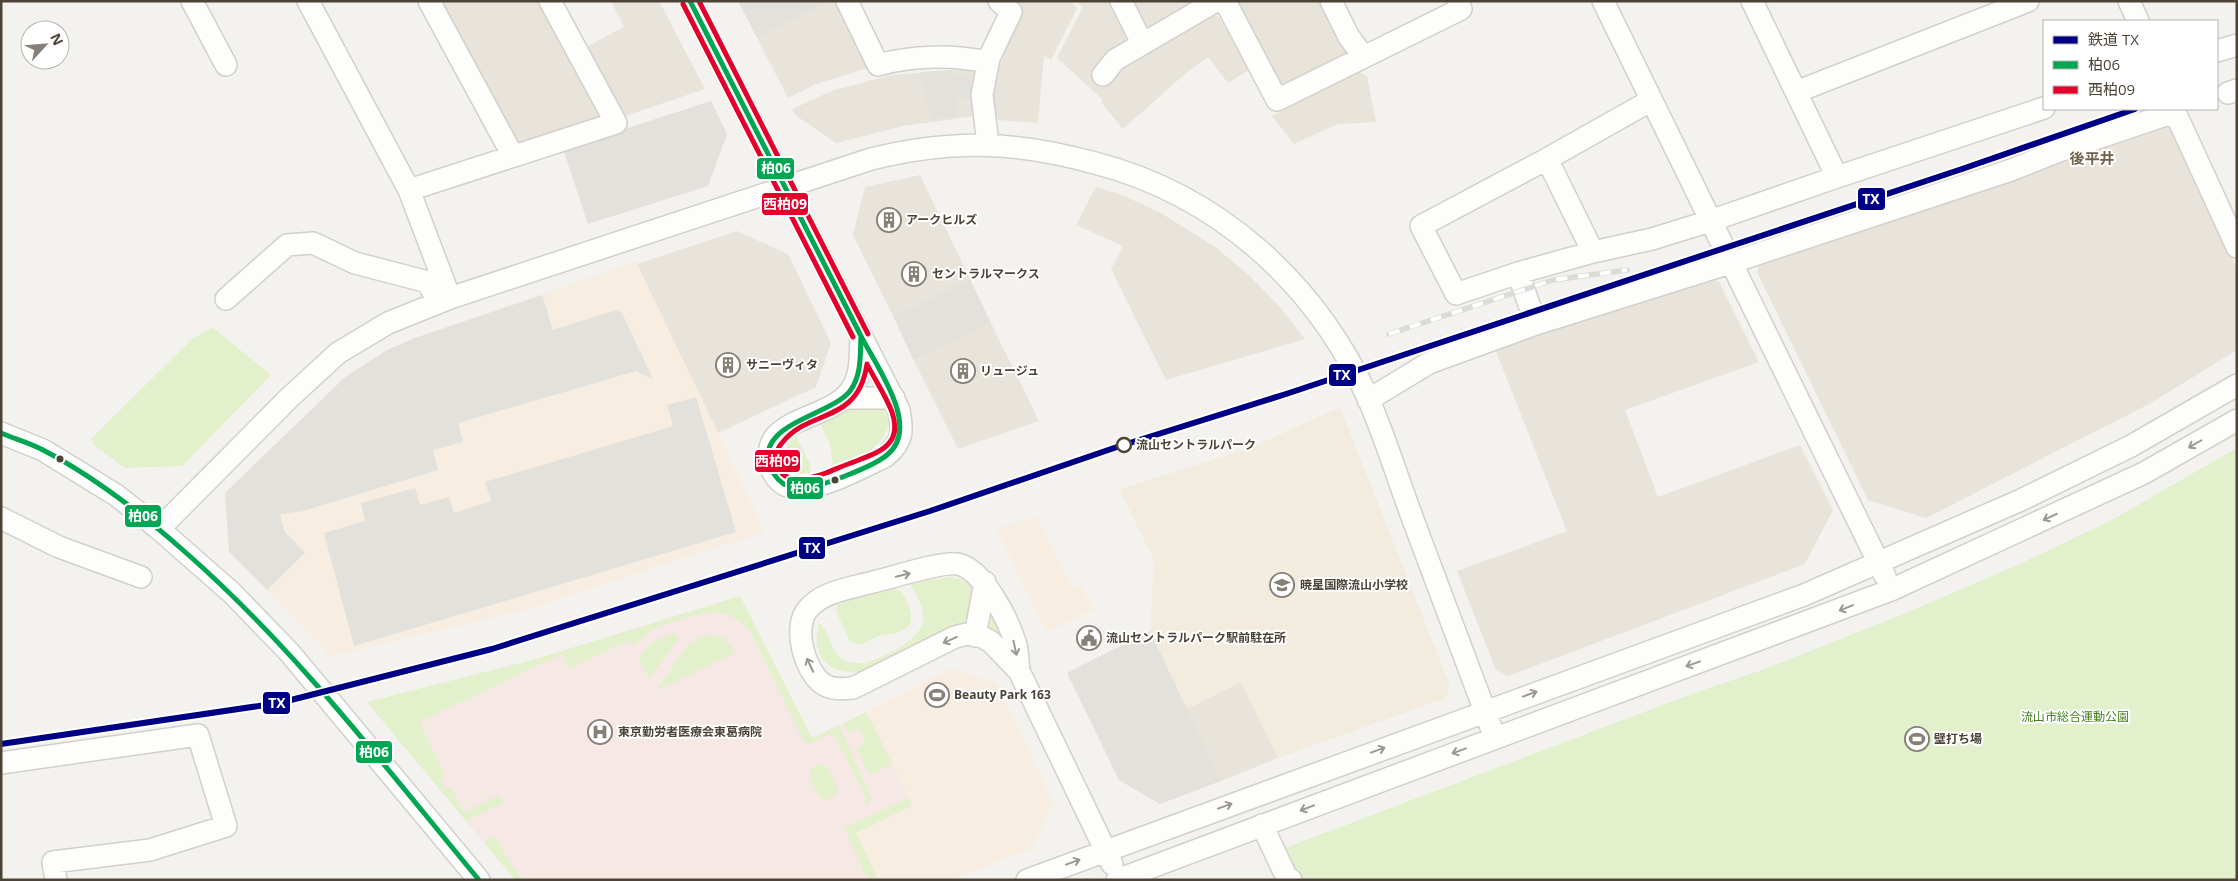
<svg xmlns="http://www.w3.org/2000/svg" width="2238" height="881" viewBox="0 0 2238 881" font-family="'Open Sans','Noto Sans JP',sans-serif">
<rect width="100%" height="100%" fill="#f4f2ee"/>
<path fill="#e8e4db" d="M 439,1 L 540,1 L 601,111 L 597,119 L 523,144 L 514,140 Z
M 611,1 L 659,1 L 705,89 L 625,116 L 586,47 L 624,27 Z
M 832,1 L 835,1 L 868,68 L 816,84 L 788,98 L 757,38 Z
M 1013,1 L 1070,1 L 1077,8 L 1051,60 L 1044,55 L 1038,123 L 999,120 L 993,113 L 993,92 L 998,70 L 1022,10 Z
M 1077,1 L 1112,1 L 1133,40 L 1116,66 L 1213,15 L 1219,17 L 1249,70 L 1228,83 L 1208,57 L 1186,73 L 1123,129 L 1101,102 L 1103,100 L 1057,58 L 1083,7 Z
M 1128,1 L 1207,1 L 1152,31 L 1142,28 Z
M 1232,1 L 1320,1 L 1347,52 L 1346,58 L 1287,88 L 1276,84 Z
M 971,69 L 976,76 L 975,116 L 903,126 L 836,143 L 795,115 L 792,109 L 834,90 L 892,75 Z
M 1359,72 L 1367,76 L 1376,122 L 1338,124 L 1294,144 L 1272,116 Z
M 2169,125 L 2177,129 L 2237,269 L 2237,350 L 2151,403 L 1926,518 L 1868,500 L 1757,272 L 1760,262 Z
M 920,175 L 970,279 L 893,316 L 853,235 L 865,187 Z
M 1096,187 L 1122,195 L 1159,212 L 1214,246 L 1250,276 L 1279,306 L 1305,339 L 1166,380 L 1111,269 L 1123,246 L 1076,225 Z
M 737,231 L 788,254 L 831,343 L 816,387 L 718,433 L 637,264 Z
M 1711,279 L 1719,282 L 1759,362 L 1625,410 L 1658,497 L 1800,445 L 1833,510 L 1805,564 L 1508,676 L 1496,670 L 1457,571 L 1567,531 L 1495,349 Z
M 991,323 L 1039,421 L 958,449 L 914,361 Z
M 1241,682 L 1278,758 L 1221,781 L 1186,709 Z"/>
<path fill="#f7ede0" d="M 636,262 L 765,532 L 533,608 L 330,656 L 303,626 L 229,552 L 225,493 L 344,378 L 367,362 L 415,338 Z
M 1037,516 L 1072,588 L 1081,584 L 1093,610 L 1047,632 L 996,529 Z
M 953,668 L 997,684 L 1053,802 L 1033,848 L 950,880 L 878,880 L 855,833 L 912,806 L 866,712 Z"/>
<path fill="#f2ecdf" d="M 1340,407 L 1450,686 L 1446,698 L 1278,758 L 1241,682 L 1186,709 L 1150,631 L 1154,560 L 1119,489 L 1248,449 Z"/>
<path fill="#f6e8e5" d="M 740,596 L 812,738 L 866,712 L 912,806 L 856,833 L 878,880 L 515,880 L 367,702 L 533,660 Z"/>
<path fill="#e2f0cc" d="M 212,327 L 271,375 L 182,466 L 125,468 L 93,444 L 94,441 L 91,439 L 191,340 Z
M 885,403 L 891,415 C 887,449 860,456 833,467 L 830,444 L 819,422 L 854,406 Z
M 796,436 L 810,464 L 811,476 L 797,477 L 789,474 L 782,461 L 788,444 Z
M 2237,448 L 2237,880 L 1300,880 L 1285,848 L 1697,692 L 1762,670 L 1906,613 L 2024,562 L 2110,521 Z
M 953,577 L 965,581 L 973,588 L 970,619 L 861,672 C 828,675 810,656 819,623 C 831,632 830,653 844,660 C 849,662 857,664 863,663 C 881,660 920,640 923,622 C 926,609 915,594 910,582 Z
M 890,587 L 902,592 C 909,606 920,625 899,632 C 893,635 886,634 879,636 C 873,638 867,642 861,645 L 850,642 L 836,611 L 838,602 L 866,596 Z
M 740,596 L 812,738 L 839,725 L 871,797 L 869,804 L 864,806 L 866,798 L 835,737 L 828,734 L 809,744 L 804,742 L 749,630 L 730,615 L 718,612 L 703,613 L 663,625 L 652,630 L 633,646 L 629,640 L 569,669 L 562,654 L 420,722 L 445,777 L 441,779 L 445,789 L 451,787 L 464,813 L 500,795 L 504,803 L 466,821 L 367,702 L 533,660 Z
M 988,607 L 1003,636 L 1002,638 L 982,627 Z
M 672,633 L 675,633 L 679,638 L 649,679 L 638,658 L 652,643 Z
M 707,635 C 723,635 728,640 735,653 L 655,691 L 689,644 Z
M 866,712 L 892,764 L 870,775 L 856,748 L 866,743 L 859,728 L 848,733 L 844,723 Z
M 819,763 L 827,767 L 838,789 L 837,794 L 828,800 L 819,797 L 809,777 L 809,770 Z
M 908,798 L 912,806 L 856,833 L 878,880 L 868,880 L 844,828 Z
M 495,836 L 513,867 L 523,880 L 515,880 L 484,842 Z"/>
<path fill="#e3e1dc" d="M 738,1 L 832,1 L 757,38 Z
M 953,70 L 954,76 L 971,75 L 971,98 L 956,99 L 958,116 L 931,119 L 920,72 Z
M 711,101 L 727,134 L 708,186 L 588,224 L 563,149 Z
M 970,279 L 991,323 L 914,361 L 893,316 Z
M 542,295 L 553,330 L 616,310 L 622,313 L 653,379 L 636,371 L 458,423 L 463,442 L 433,450 L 438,470 L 303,511 L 280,514 L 284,531 L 305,553 L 267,590 L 229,552 L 225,493 L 344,378 L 387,350 L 415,338 Z
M 696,397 L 736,532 L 354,646 L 324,533 L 365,521 L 361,503 L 415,488 L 420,505 L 449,497 L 454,513 L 491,501 L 485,482 L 673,426 L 667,405 Z
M 1150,631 L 1221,781 L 1160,804 L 1119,780 L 1067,673 Z"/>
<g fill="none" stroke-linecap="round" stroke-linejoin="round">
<defs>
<path id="minor" d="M 192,1 L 226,65
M 308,1 L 409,190 L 450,298
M 429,1 L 513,156
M 690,1 L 899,410 C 903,432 903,441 886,456 C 865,466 819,491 796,488 C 783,487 776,480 771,468 C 767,458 769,444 776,436 C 796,415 834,414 851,390 C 862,375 860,353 861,335
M 847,1 L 878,65 C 913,55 953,55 988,62
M 1121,1 L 1142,43
M 1225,1 L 1277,100 L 1461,9 L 1458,1
M 1331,1 L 1349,37 L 1364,57
M 1603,1 L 1885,576
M 1752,1 L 1837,177
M 2129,1 L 2138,21
M 2217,51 L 2237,45
M 1103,75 L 1115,60 L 1216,1
M 1796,92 L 2028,1
M 2228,93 L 2237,90
M 1650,101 L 1547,159 L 1421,226 L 1456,294 L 1518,273 L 1593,252 L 1652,239 L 1710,221 L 1837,177 L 2044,108
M 988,144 L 982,95 L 989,58 L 1011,12 L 999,1
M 1547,159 L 1593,252
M 409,190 L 616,123 L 550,1
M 1518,273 L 1536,324
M 226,299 L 287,245 L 313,243 L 355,263 L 428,282 L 438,303
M 844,398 L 894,398
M 1368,400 L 1429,363 L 1536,324 L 1730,263 L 2011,170 L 2059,151 L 2175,112 L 2237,247
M 1,433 L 43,450 L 116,495 L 159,529 L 232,593 L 289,652 L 479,880
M 1,518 L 59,547 L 141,577
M 159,529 L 288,399 L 338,353 L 388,323 L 450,298 L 871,159 C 952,139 1014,141 1095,163 C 1218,195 1315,282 1368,398 C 1386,439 1399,483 1415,525 C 1441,596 1468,667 1495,738
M 975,636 L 985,582
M 1019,671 C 1018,663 1018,653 1016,645 C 1009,621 984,570 958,564 C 942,561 891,578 873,582 C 852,588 823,591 808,609 C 792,627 805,672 823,684 C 832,690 843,689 853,688 L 955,637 L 967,634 L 981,636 L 991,642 L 1019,671 L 1112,864
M 1,763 L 198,735 L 226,826 L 150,850 L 53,862 L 56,880
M 1262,825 L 1286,876 L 1291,880
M 1027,880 L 1804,595 L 2021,500 L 2131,446 L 2237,385
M 1117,880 L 1891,590 L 2144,473 L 2237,420"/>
</defs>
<use href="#minor" stroke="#d2d0cb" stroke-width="24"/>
<use href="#minor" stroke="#fdfdfc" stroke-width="21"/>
<defs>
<path id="rail" d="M 1389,334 L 1553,280 L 1627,270"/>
</defs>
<use href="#rail" stroke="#dbdbda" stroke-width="5.5"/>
<use href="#rail" stroke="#fff" stroke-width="4" stroke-dasharray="11" stroke-linecap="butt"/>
<defs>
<path id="bus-1" d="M 690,1 L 861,336
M 861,336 C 876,366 922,427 887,455 C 875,465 855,472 840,478 C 826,483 811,489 796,488 C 786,487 779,482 774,474 C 745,425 830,417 850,391 C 862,375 860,354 861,336 Z
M 1,433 C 15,439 30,443 43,450 C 95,477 141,513 184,551 C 295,648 385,767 479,880"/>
<path id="bus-2" d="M 699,1 L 868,334
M 683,4 L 853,337
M 867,364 C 875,380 886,396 892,412 C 904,447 876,453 851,463 C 842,466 834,470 826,473 C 809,479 779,487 777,460 C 776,454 777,448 782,443 C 809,408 858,425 867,364 Z"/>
</defs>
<use href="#bus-1" stroke="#fff" stroke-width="9"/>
<use href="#bus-2" stroke="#fff" stroke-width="9"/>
<use href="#bus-1" stroke="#00a651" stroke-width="5"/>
<use href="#bus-2" stroke="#e4002b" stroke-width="5"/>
<defs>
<path id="rail-1" d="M 1,744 L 279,703 L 492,649 L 930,511 L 1117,447 L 1286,394 L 1962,169 L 2135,109"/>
</defs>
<use href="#rail-1" stroke="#fff" stroke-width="10"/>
<use href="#rail-1" stroke="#000084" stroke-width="6"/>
</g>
<defs><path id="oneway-shaft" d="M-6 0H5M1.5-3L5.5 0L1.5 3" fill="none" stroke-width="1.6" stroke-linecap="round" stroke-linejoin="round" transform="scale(1.25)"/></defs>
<g stroke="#9c9790">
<use href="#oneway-shaft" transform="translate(2195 444) rotate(150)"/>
<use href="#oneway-shaft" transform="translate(2050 517) rotate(155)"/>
<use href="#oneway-shaft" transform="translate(903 575) rotate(-13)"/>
<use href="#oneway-shaft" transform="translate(1846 608) rotate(158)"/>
<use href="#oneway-shaft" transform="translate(950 640) rotate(156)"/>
<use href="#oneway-shaft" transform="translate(1015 648) rotate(78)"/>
<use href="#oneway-shaft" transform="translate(1693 664) rotate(160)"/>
<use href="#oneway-shaft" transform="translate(810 665) rotate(-115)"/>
<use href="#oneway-shaft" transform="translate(1530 694) rotate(-20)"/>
<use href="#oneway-shaft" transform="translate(1378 750) rotate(-20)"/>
<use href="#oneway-shaft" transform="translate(1459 751) rotate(160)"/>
<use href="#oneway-shaft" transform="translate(1225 806) rotate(-20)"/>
<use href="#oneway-shaft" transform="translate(1307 808) rotate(159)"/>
<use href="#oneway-shaft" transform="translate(1073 862) rotate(-20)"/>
</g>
<defs>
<symbol id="building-ring" viewBox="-11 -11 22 22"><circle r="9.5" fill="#fff" stroke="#878077" stroke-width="1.5"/><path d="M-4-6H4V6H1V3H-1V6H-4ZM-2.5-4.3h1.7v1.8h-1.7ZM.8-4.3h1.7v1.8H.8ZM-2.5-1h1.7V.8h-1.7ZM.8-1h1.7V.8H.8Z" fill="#878077"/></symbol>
<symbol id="school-ring" viewBox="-11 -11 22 22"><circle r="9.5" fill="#fff" stroke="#878077" stroke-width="1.5"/><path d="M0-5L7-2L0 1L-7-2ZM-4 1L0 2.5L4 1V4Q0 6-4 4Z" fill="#878077"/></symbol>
<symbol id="civic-ring" viewBox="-11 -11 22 22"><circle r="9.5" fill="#fff" stroke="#878077" stroke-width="1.5"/><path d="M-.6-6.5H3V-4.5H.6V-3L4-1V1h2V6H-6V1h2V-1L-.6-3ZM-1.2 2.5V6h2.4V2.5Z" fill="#878077"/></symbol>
<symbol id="stadium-ring" viewBox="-11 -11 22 22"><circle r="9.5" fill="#fff" stroke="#878077" stroke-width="1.5"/><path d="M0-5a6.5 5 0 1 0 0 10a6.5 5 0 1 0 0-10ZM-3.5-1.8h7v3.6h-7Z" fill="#878077"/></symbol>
<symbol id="hospital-ring" viewBox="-11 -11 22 22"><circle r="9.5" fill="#fff" stroke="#878077" stroke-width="1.5"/><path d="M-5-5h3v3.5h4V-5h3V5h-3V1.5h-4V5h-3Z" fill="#878077"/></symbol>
</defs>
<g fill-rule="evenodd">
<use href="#building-ring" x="875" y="206" width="28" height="28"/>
<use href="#building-ring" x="900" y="260" width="28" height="28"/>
<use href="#building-ring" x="714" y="351" width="28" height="28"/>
<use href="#building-ring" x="949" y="357" width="28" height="28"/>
<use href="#school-ring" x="1268" y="571" width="28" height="28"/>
<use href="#civic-ring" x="1075" y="624" width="28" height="28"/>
<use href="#stadium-ring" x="923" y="681" width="28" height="28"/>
<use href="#hospital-ring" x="586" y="718" width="28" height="28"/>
<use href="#stadium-ring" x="1903" y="725" width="28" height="28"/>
</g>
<circle fill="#fff" stroke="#4c4337" stroke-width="2.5" cx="1124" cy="445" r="7"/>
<g fill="#4c4337" stroke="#fff" stroke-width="2">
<circle cx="60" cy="459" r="4.5"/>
<circle cx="835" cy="480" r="4.5"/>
</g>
<g text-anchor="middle" stroke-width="4" stroke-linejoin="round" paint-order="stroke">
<g font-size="12" font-weight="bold" fill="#4c4337" stroke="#fff" text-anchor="start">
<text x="906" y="224">アークヒルズ</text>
<text x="932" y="278">セントラルマークス</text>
<text x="746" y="369">サニーヴィタ</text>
<text x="980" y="375">リュージュ</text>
<text x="1300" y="589">暁星国際流山小学校</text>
<text x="1106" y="642">流山セントラルパーク駅前駐在所</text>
<text x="954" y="699">Beauty Park 163</text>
<text x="618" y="736">東京勤労者医療会東葛病院</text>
<text x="1934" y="743">壁打ち場</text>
</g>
<g font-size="12" font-weight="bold" fill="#4c4337" stroke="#fff" text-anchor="start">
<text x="1136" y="449">流山セントラルパーク</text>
</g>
<g font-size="12" fill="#488021" stroke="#fff">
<text x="2075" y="721">流山市総合運動公園</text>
</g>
<g font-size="15" font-weight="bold" fill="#70614d" stroke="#fff">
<text x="2092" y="164">後平井</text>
</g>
</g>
<g stroke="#fff" stroke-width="2">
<rect x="756" y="157" width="39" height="23" rx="5" fill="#00a651"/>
<rect x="1857" y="187" width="29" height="24" rx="5" fill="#000084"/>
<rect x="761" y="192" width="48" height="24" rx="5" fill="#e4002b"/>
<rect x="1328" y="363" width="29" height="24" rx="5" fill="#000084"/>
<rect x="754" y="449" width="47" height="24" rx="5" fill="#e4002b"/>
<rect x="786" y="476" width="38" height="24" rx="5" fill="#00a651"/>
<rect x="124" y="504" width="38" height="24" rx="5" fill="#00a651"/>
<rect x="798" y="536" width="28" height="24" rx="5" fill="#000084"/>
<rect x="262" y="691" width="29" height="24" rx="5" fill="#000084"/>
<rect x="355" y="740" width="38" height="24" rx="5" fill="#00a651"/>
</g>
<g font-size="14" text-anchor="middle" font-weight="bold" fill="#fff">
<text x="776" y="173">柏06</text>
<text x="1871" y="204">TX</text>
<text x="785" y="209">西柏09</text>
<text x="1342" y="380">TX</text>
<text x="777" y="466">西柏09</text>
<text x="805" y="493">柏06</text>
<text x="143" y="521">柏06</text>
<text x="812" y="553">TX</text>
<text x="277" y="708">TX</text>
<text x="374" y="757">柏06</text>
</g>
<rect width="2238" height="881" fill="none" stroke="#4c4337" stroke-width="5"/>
<rect x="2043" y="20" width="175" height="90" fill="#ffffff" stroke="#b7b4af"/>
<rect x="2053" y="36" width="25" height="8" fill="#000084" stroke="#b7b4af"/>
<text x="2088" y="45" font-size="15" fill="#4c4337">鉄道 TX</text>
<rect x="2053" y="61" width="25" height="8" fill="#00a651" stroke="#b7b4af"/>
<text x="2088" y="70" font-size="15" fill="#4c4337">柏06</text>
<rect x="2053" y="86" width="25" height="8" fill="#e4002b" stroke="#b7b4af"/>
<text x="2088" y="95" font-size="15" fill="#4c4337">西柏09</text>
<g transform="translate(45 45) rotate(64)"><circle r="24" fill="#ffffff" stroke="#b7b4af"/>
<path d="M0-4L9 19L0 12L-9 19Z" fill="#878077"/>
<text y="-8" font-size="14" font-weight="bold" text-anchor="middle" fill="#4c4337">N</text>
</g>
</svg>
